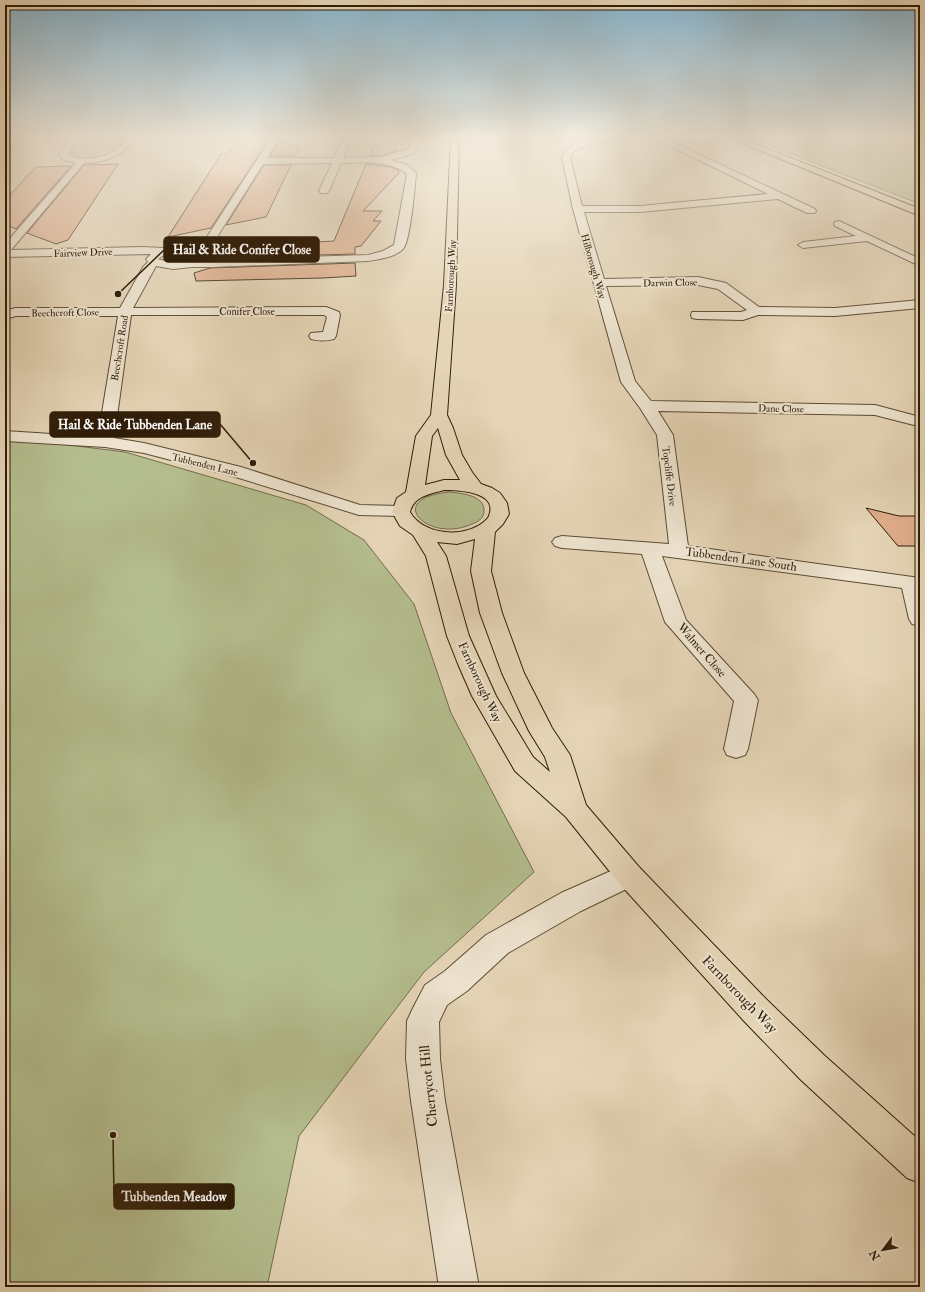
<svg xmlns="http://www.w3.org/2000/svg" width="925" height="1292" viewBox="0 0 925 1292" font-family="'IM FELL Double Pica',serif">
<rect width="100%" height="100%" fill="#e5d5b6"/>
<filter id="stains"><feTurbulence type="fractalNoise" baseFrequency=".005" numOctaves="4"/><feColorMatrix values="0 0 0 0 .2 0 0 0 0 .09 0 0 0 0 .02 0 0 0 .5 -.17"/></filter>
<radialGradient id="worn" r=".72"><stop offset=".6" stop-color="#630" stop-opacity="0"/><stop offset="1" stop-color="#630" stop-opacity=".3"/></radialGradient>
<path fill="#b4bd8e" stroke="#726d4b" d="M 79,137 L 129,137 C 123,142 117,149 110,154 C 100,160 78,163 68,155 Z
M 748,137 L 920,137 L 920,204 Z
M 5,440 L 29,440 L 125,452 L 306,505 L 364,540 L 414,604 L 451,713 L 534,872 L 424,972 L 299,1136 L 267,1287 L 5,1287 Z
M 449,492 C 460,493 485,495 484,511 C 484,518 478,522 472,524 C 429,544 382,499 449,492 Z"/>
<path fill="#e0ae8c" stroke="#2f1d08" d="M 238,137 L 268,141 L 211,228 L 168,237 L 221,154 L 227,154 Z
M 377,137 L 394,138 L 396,151 L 381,156 L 370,156 Z
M 279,142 L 300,146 L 295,156 L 270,156 Z
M 118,164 L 68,240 L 56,244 L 27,233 L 84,165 Z
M 366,164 L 391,167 L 398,170 L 399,173 L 363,211 L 382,211 L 373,221 L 381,221 L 361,246 L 355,247 L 355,254 L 249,257 L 299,243 L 334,241 Z
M 264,165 L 291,165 L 266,217 L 226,225 Z
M 71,166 L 16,229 L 5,224 L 5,201 L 28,175 L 37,167 Z
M 355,263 L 356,276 L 323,278 L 196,281 L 194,273 L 210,268 Z
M 866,508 L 899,516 L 920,516 L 920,546 L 898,546 Z"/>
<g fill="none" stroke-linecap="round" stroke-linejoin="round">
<defs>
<path id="minor" d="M 70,137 L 78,137 L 68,154 C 80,163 104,158 116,150 C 121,146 125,141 129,137 L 138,137 C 124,154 107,163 84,163 L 11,250 L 142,247 L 164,248 L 187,245 L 197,247 L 203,243 L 272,137 L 280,137 L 267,158 L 334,158 L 344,137 L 352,137 L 343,158 L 381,157 L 408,149 L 413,137 L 421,137 L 415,153 L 391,160 L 407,165 L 416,173 C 415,185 410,243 403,249 C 394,258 379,259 368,261 L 212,267 L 192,267 L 173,269 L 156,266 L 133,308 L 326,307 L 339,312 L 340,315 L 336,336 L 334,339 C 326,341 319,341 311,339 L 309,336 L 311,333 L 323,332 L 327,317 L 324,315 L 131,315 L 114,438 L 144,443 L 241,467 L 360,505 L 400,506 L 406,507 L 409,511 L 406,515 L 400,516 L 359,515 L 229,475 L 144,453 L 105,447 L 5,441 L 5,431 L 98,437 L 118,316 L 16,316 L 5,319 L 5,311 L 15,308 L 120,308 L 143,267 L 148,262 L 146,259 L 151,254 L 5,257 L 5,244 L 76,163 L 64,160 L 59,155 ZM 332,163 L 319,191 L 321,193 L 327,193 L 329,191 L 341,163 C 364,163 388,159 407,174 L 394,245 L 383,251 L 368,255 L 203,260 L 208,255 L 205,252 L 212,245 L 263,164 ZM 176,252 L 190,252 L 196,255 C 186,264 170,263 158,259 L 164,255 Z
M 608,137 L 649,137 L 645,139 C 621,141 593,139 573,152 L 570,157 L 582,206 L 640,206 L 768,194 L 652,137 L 662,137 L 815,209 L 816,211 L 815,213 L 807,213 L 778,199 L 640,212 L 584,212 L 604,279 L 698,277 L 726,283 L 759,307 L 835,308 L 920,300 L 920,308 L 835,316 L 758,315 L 743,320 L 697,319 L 692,318 L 691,315 L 692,312 L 741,312 L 747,310 L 718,289 L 698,285 L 606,286 L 635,381 L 651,401 L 875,405 L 920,417 L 920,423 L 914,425 L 875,415 L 658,411 L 673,435 L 688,546 L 920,578 L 920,626 L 912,624 L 909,619 L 902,588 L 662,556 L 686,620 L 754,694 L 758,700 L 748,749 L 745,755 L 736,758 L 727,755 L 724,749 L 734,701 L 665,622 L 642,554 L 562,548 L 555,546 L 552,542 L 555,538 L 562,536 L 669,544 L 657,435 L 640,408 L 621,382 L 573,209 L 562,157 C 570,140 591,139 608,137 Z
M 839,221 L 920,259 L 920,266 L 867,241 L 803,248 L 798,245 L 803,242 L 856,236 L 835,226 L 834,224 L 835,222 Z
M 629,863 L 639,867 L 643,875 L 639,883 L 581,911 L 508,953 L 467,991 L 447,1005 L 439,1022 L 440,1059 L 445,1101 L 479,1287 L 439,1287 L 411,1101 L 406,1059 L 407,1021 L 412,1010 L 425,985 L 445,971 L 486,935 L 561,893 Z"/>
<path id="major" d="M 727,137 L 738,137 L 920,209 L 920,216 Z"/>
<path id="highway" d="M 451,137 L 459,137 L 456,285 L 447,415 L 453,428 L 462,455 L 472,472 L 481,484 L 492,488 L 500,493 L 507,503 L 509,514 L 503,524 L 495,532 L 491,571 L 502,613 L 524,673 L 552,728 L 570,755 L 586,805 L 639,867 L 766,999 L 825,1056 L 920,1141 L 920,1183 L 907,1178 L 801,1080 L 744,1021 L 619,883 L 566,817 L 515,771 L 472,696 L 458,664 L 447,636 L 426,556 L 413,535 L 400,526 L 392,512 L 397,498 L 406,492 L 416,436 L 431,415 L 444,285 ZM 438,428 L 446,455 L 460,480 L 444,480 L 425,485 L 432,436 ZM 444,490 C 460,490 501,492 488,518 C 470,539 424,537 410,512 C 414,496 430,494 444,490 ZM 475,539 L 471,571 L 480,613 L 502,673 L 529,731 L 545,757 L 550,772 L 533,757 L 496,696 L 469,636 L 446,556 L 437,542 L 457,544 Z"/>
</defs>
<use href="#minor" stroke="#5c4b34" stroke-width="2"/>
<use href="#major" stroke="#2f1d08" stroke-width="2"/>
<use href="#highway" stroke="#2f1d08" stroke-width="2"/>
<use href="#minor" fill="#eee4d0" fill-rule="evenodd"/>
<use href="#major" fill="#e5d5b6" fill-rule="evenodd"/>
<use href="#highway" fill="#e5d5b6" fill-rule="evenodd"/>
</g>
<linearGradient id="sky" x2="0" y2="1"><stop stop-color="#87b6d1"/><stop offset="0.43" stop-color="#f3ecde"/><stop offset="1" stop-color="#f3ecde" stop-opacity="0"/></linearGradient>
<rect width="925" height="318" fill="url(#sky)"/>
<g text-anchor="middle" stroke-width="4" stroke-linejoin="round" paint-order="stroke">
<g font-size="10" fill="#2f1d08" stroke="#eee4d0">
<text transform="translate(83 252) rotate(-2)" y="4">Fairview Drive</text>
<text transform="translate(594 266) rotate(74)" y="4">Hilborough Way</text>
<text transform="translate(450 276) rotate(-87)" y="4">Farnborough Way</text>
<text transform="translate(670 282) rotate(-1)" y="4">Darwin Close</text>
<text x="247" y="315">Conifer Close</text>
<text transform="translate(65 312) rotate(-1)" y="4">Beechcroft Close</text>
<text transform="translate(119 348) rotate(-81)" y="4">Beechcroft Road</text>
<text transform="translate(781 408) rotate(1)" y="4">Dane Close</text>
<text transform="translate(205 464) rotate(14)" y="4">Tubbenden Lane</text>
<text transform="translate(670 476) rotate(83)" y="4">Topcliffe Drive</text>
</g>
<g font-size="12" fill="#2f1d08" stroke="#eee4d0">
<text transform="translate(741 559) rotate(8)" y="4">Tubbenden Lane South</text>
<text transform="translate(702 650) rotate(49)" y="4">Walmer Close</text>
<text transform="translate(480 682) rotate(65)" y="4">Farnborough Way</text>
</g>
<g font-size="14" fill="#2f1d08" stroke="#eee4d0">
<text transform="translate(740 994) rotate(46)" y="5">Farnborough Way</text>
<text transform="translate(428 1086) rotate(-96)" y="5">Cherrycot Hill</text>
</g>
</g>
<path fill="none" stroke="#2f1d08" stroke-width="1.5" d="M118 294L164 250M253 463L220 424M113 1135L114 1197"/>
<g fill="#2f1d08" stroke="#eee4d0" stroke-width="1.5">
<circle cx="118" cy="294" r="4"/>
<circle cx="253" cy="463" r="4"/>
<circle cx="113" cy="1135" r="4"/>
</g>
<g fill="#2f1d08" stroke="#2f1d08" stroke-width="1.5">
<rect x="164" y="237" width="155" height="25" rx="4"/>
<rect x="50" y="412" width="170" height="25" rx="4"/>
<rect x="114" y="1184" width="120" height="25" rx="4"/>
</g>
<g font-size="13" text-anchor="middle" font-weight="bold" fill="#fff">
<text x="242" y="254">Hail &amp; Ride Conifer Close</text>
<text x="135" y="429">Hail &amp; Ride Tubbenden Lane</text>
<text x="174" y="1201">Tubbenden Meadow</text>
</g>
<rect width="925" height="1292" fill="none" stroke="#e5d5b6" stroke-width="20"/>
<rect x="6" y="6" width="913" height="1280" fill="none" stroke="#2f1d08" stroke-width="2"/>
<rect x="10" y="10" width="905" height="1272" fill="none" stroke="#2f1d08"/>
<g transform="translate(883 1250) rotate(238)" stroke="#eee4d0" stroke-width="3" paint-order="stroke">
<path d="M0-3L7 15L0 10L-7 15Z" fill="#2f1d08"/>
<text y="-6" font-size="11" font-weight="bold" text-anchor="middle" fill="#2f1d08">N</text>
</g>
<rect width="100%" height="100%" filter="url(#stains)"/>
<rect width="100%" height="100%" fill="url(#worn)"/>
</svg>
